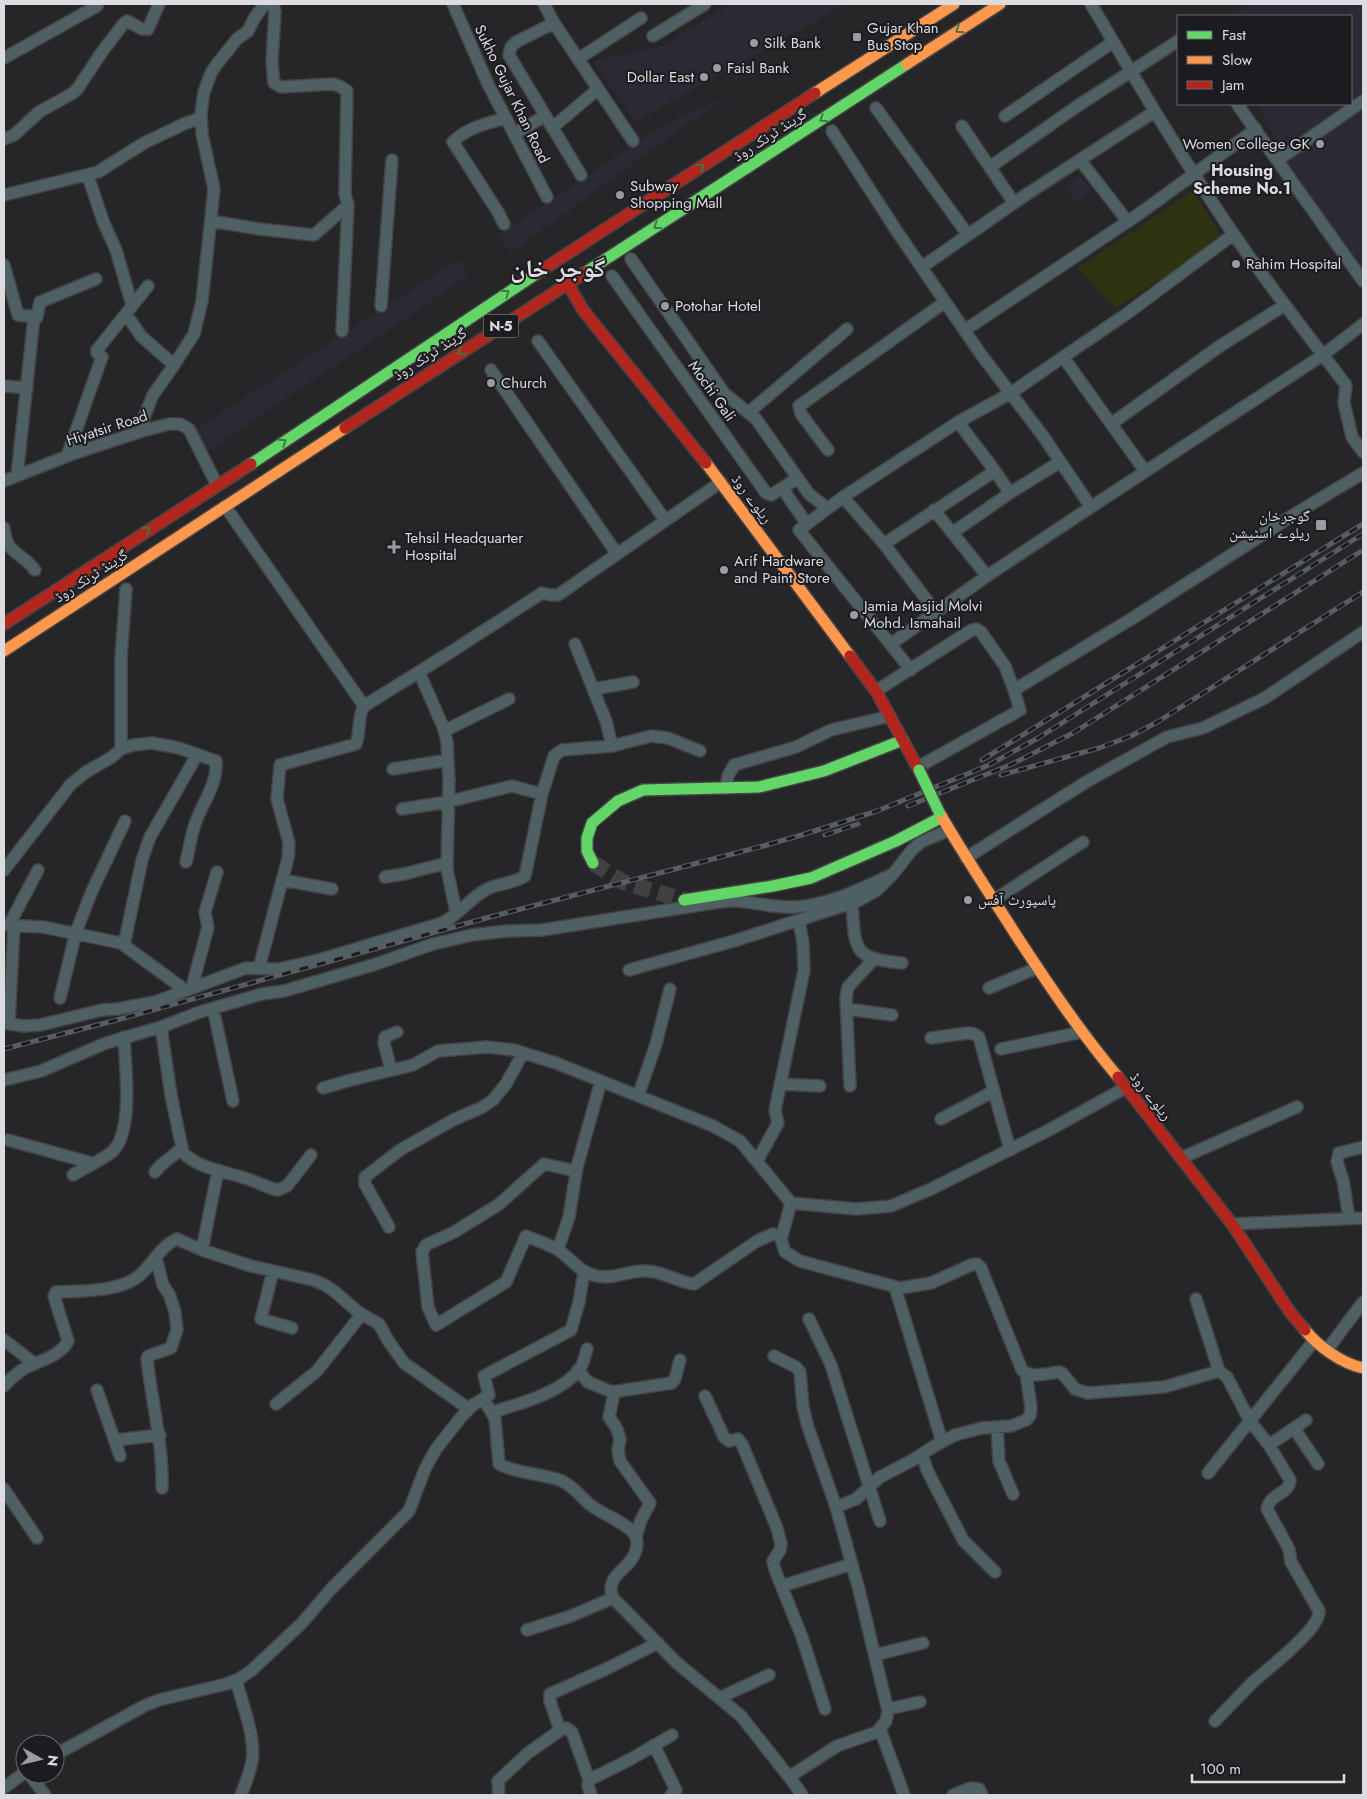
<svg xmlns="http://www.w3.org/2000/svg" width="1367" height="1799" viewBox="0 0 1367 1799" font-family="Jost,'Noto Naskh Arabic',sans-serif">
<rect width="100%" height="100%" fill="#262629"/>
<path fill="#2b2a34" d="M 731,4 L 846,4 L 635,122 L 593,61 L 663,46 Z
M 1249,4 L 1363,4 L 1363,275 L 1295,183 L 1259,104 L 1351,104 L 1351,16 L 1230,16 Z
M 731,95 L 673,134 L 510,254 L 500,234 L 665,124 Z
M 1078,175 L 1091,190 L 1075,204 L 1067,188 Z
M 459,259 L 468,276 L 208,451 L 195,430 Z"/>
<path fill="#2e3312" d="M 1193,191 L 1224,240 L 1115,308 L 1078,268 Z"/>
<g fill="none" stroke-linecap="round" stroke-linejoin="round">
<path stroke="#414144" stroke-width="16" stroke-dasharray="16 8" stroke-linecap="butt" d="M 593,863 L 623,882 L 684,900"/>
<defs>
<path id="street" d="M 273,4 L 275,11 L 272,62 L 274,83 L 281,87 L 333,84 L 339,86 L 347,91 L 345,194 L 348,205 L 342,331
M 453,4 L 488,84 L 547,197
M 544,4 L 554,23 L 633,141
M 1091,4 C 1134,77 1177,150 1224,220 C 1262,277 1305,331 1346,385 L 1344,403 L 1352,437 L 1363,452
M 554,23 L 516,42 L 511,47 L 509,55 L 581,175
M 653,36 L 705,4
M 4,58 L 97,6
M 578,59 L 641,18
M 1237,104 L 1363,281
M 876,108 L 968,235
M 1005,116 L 1113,42
M 962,126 L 1014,203
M 552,128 L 598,89
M 832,131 L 896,230 L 980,353 L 1043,436 L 1091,507 L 1323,355 L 1363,324
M 514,134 L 545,116
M 4,139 L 14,135 L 39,112 L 73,93 L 78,88 L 102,52 L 124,23 L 127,21 L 142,29 L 148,29 L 159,4
M 1080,160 L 1128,222
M 1278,160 L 1363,101
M 990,167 L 1079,105 L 1178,41
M 88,176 L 103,221 L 116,250 L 132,305
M 4,195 L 98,172 L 144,143 L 186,123 L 201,118
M 211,221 L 259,229 L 314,235 L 348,205
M 504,224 L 498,212 L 453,142 C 466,128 488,123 506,118
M 631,259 L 724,393 L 756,419 L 809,494 L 827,508
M 4,265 L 18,315 L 37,317 L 40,302 L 96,279
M 922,267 L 1027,194 L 1154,112
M 612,276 L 766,493 L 771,495 L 798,478
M 381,306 L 392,160
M 126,314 L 141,336 L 174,365
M 965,330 L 1139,214 L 1256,129
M 538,341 L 665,520
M 1063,357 L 1145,471
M 491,370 L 617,554
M 4,386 L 27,388
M 748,413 L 847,329
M 1111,424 L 1220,346 L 1285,305
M 142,431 L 144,417 L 153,395 L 174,365 L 194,334 L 202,301 L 214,189 L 202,134 L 201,113 L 204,92 L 211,73 L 217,64 L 237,39 L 248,31 L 255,17 L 265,4
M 828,450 L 801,414 L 799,406 L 945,302
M 67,456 L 102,357 L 97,353 L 97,350 L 148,286
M 995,471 L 1010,493
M 17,476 L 34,317
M 4,481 L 75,453 L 142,431 L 169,424 L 180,424 L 189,429 L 217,485
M 783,489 L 806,523
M 843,497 L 884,544 L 936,612
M 225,506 L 364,706 L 454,650 L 542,593 L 551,595 L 558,595 L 721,482
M 934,510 L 987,576
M 4,528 C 7,556 20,550 35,570
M 952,533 L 1010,493 L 1060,462
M 884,544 L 995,471 L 958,422
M 575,644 L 606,721 L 612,746
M 891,644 L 987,576 L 1091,507
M 911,670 L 799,530 L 843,497 L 958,422 L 1011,393 L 1063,357 L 1125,315 L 1234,234
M 419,672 L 444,729 L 447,743 L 449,780 L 447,869 L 456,912
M 594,689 L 633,682
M 876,691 L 970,631 L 976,629 L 981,632 L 1005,666 L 1014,690
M 444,731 L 509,699
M 121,749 L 121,658 L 126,589
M 918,767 L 1020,710 L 1014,690 L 1136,616 L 1290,517 L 1363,473
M 393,769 L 448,760
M 726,788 L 728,776 L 734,765 L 796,747 L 831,730 L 890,716
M 402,809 L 447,802 L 512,786 L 542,794
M 966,858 L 1086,782 L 1167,737 L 1203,728 L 1265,698 L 1363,632
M 4,870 L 71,784 L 86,772 L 112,757 L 121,749 L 133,745 L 152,743 L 179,748 L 216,761 C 218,784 202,803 195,824 C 191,836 189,850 186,862
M 385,877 L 404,874 L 447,863
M 282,880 L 332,889
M 994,900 L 1083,842
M 852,903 C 855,949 852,959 902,963
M 4,925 L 43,927 L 121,943 L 185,990
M 9,925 L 38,870
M 124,945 L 142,860 L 150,837 L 197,755
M 259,968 L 288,858 L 289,843 L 277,799 L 280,765 L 356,744 C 361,731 357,718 364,706
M 629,970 L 734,941 L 858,901 L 877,890 L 893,874 L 912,850 L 921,842 L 949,830
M 192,987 L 208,927 L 205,912 L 217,872
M 989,988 L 1037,968
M 60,998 L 76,932 L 92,891 L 125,821
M 213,1008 L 233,1101
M 847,1009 L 892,1015
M 4,1023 L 24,1026 L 40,1025 L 102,1010 L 117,1009 L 155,1002 L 246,968 L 279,969 L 322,959 L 442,923 C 459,915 470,898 487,889 C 499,883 513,884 525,876 L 542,794 L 554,756 L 562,750 L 612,746 L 651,736 L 668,738 L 700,751
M 9,1023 L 14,926
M 161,1027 L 171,1095 L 183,1153 C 202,1170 225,1171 248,1179 C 258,1182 267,1188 278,1190 L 287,1186 L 311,1155
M 931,1038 L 968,1033 L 974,1034 L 979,1037 L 1010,1150
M 1001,1049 L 1082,1032
M 391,1070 L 384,1043 L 385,1037 L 397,1032
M 4,1080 L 41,1071 L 106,1043 L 161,1027 L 200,1012 L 262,994 L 284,991 L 373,965 L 433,944 L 472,935 L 507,931 L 542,930 L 719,902 C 725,902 732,900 738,901 C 758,903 776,908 795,907 C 830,905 862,888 893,874
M 780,1084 L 820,1086
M 850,1086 L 846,998 L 848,987 L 874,959
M 323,1088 L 351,1080 L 413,1065 L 438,1051 L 487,1047 L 514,1050 L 556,1063 L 713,1126 L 740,1141 L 791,1203 L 856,1209 L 891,1206 L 931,1189 L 1049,1130 L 1125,1088
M 638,1096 L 656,1044 L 670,989
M 941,1119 L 994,1091
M 8,1140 L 92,1163
M 1181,1158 L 1297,1107
M 757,1161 L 778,1123 L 775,1110 L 804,970 L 803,944 L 799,920
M 576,1171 L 544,1164 L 498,1205 L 454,1232 L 426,1245 L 422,1252 L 428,1307 L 436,1325 L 506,1282 L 526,1236 C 537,1241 549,1244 558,1250 C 572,1259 579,1272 596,1276 C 613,1280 629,1270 646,1271 C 663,1271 677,1282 694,1284 L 757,1241 L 773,1234 L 782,1236
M 155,1172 L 160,1166 L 182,1148
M 73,1175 C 84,1168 104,1159 113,1151 C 134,1129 125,1066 124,1037
M 791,1203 L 781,1239 L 785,1252 L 800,1261 L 900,1288 L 931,1283 L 971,1265 L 977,1264 L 981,1268 L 1022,1370 C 1032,1379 1047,1373 1059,1372 L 1062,1373 L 1075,1389 L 1088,1393 L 1164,1387 L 1219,1371
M 1349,1218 L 1343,1180 L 1337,1162 L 1339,1153 L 1363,1147
M 1232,1224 L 1363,1218
M 389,1227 L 365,1184 L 365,1177 L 400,1150 L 455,1119 L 481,1108 L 493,1100 L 506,1084 L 523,1053
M 558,1249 L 569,1217 L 577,1167 L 601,1081
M 202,1250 L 218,1170
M 156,1258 L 163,1285 L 170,1296 L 175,1312 L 177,1330 L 171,1348 L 148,1356 L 147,1359 C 152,1403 163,1444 162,1488
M 273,1271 L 261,1319 L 292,1328
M 895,1287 L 942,1442
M 1196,1299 L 1219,1371 L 1227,1377 L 1250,1421 L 1269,1445 L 1290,1480 C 1289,1495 1271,1492 1267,1509 L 1289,1549 L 1291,1562 L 1319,1611 C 1320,1630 1267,1669 1253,1682 C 1240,1695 1228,1708 1215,1721
M 809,1319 L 831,1365 L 880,1521
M 4,1340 L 35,1364
M 1327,1350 L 1363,1302
M 774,1356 L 796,1367 L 800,1372 L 803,1407 L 808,1427 L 836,1507 L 859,1590 L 888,1711 L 886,1721 L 877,1732 L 837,1746 L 789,1777
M 578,1370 L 588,1382 L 612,1392 L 614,1394 L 609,1417 L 617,1429 L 620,1439 L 618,1450 L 620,1461 L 650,1503 L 641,1520 L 636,1536
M 4,1386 C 10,1379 17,1373 25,1368 C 39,1361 61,1356 68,1341 L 54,1296 L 56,1292 C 80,1291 123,1292 141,1274 C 152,1264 162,1245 177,1239 L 202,1250 L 251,1266 L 313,1280 L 325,1285 L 334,1291 L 358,1312 L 379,1324 L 389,1342 L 404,1363 L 469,1409
M 97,1390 L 120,1456
M 612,1392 L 672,1383 L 675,1379 L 680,1360
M 705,1396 L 724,1437 L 729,1441 L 738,1439 L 742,1444 L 777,1528 L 781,1544 L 780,1550 L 773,1561 L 775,1570 L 802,1637 L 825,1709
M 483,1399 L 495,1418 L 499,1464 C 517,1474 542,1473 562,1481 C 573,1486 579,1495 588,1503 C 600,1514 627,1522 635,1535 C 638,1540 637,1545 636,1550 C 632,1569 603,1575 613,1598 L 677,1663 L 741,1716 L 793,1782 L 802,1795
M 276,1404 L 317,1371 L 361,1315
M 492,1412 C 520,1404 564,1392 581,1367 C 584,1362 585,1355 587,1349
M 997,1427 L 999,1461 L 1013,1494
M 1294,1428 L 1318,1464
M 116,1440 L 160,1435
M 1269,1445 L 1306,1420
M 922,1454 L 927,1470 L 963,1540 L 995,1572
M 1208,1473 L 1314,1341
M 4,1489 L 37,1538
M 836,1507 L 856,1499 L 880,1477 L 911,1461 L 936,1445 L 955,1435 L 982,1428 L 1011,1426 L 1026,1420 L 1030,1416 L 1031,1407 L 1026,1374
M 782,1586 L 852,1564
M 527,1630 L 571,1616 L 613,1598
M 875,1655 L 923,1643
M 236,1680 C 242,1703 256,1738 252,1761 C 250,1773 245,1784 241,1795
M 719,1698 L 769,1675
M 888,1709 L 920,1702
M 880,1729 L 904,1795
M 560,1730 L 550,1701 L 550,1694 L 606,1669 L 658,1643
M 654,1745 L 676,1790 L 671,1795
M 55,1755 L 144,1706 L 159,1700 L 226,1684 L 239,1679 L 252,1670 L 302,1623 L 331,1589 L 409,1511 L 425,1469 L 436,1449 L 462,1416 L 473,1405 L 489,1395 L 484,1376 L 571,1330 L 579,1302 L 584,1272
M 29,1774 L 45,1795
M 589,1780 L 588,1786 L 591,1795
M 4,1788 L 25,1772
M 499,1795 L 498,1781 L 528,1753 L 562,1729 L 566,1728 L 572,1732 L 589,1780 L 631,1759 L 672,1735
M 953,1795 L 971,1788 L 979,1789 L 982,1795"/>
<path id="fast" d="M 586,272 L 907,64
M 251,464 L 536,274
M 593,863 L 587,851 L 587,838 L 592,823 L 618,801 L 643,790 L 759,787 L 824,771 L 903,740
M 684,900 L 773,886 L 811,878 L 896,841 L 942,817"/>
<path id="slow" d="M 907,64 L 1000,4
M 815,93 L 954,4
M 706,463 L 850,656
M 4,651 L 345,428
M 939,812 C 963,854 990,894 1016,935 C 1048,984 1080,1032 1118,1077
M 1305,1330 C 1319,1347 1341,1363 1363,1368"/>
<path id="jam" d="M 536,274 L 815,93
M 568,284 L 583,310 L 706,463
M 345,428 L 586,272
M 4,624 L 251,464
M 850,656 L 876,691 L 919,770
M 1118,1077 L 1232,1224 L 1290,1312 L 1305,1330"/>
</defs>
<use href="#street" stroke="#444445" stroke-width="14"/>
<use href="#fast" stroke="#444445" stroke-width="14"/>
<use href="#slow" stroke="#444445" stroke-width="14"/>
<use href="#jam" stroke="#444445" stroke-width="14"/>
<use href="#street" stroke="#4f6065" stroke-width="11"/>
<use href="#fast" stroke="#63d668" stroke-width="11"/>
<use href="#slow" stroke="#ff974d" stroke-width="11"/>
<use href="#jam" stroke="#b3261e" stroke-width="11"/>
<defs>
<path id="rail" d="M 982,760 L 1363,524
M 1001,775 L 1099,748 L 1131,736 L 1159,721 L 1363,592
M 908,806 L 1010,765 L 1073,733 L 1363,550
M 825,835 L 858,824
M 4,1049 L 113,1021 L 490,917 L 763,846 L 805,834 L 877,811 L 989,765 L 1038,738 L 1363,534"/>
</defs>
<use href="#rail" stroke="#575d61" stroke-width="5"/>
<use href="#rail" stroke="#1c1b20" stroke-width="3" stroke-dasharray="9" stroke-linecap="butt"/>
<defs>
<path id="fast-bridge" d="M 919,770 L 939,812"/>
</defs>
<use href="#fast-bridge" stroke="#444445" stroke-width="14" stroke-linecap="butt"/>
<use href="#fast-bridge" stroke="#63d668" stroke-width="11"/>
</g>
<defs><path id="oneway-chevron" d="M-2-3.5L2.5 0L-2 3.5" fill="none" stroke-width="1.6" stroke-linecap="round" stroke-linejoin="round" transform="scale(1.25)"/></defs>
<g stroke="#407844">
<use href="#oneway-chevron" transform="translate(959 30) rotate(147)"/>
<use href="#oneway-chevron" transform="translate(823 119) rotate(147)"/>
<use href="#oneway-chevron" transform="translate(701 167) rotate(-33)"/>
<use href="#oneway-chevron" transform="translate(657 226) rotate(147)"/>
<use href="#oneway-chevron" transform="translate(506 293) rotate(-34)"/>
<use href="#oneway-chevron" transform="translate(461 352) rotate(147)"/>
<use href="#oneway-chevron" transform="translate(283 442) rotate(-33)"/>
<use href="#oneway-chevron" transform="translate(147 530) rotate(-33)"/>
</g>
<g fill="#9c9ca0" stroke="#1c1b20" stroke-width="2">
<rect x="852" y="32" width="10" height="10" rx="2.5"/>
<circle cx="754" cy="43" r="5"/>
<circle cx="717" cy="68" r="5"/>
<circle cx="704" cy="77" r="5"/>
<circle cx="1320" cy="144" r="5"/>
<circle cx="620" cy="195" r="5"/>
<circle cx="1236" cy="264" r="5"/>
<circle cx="665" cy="306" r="5"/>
<circle cx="491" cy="383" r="5"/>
<rect x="1315" y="519" width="12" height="12" rx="2.5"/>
<path d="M391.5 539.5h5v5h5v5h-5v5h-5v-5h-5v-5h5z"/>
<circle cx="724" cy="570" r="5"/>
<circle cx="854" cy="615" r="5"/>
<circle cx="968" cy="900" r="5"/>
</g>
<g text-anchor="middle" stroke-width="4" stroke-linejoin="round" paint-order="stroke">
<rect fill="#1c1b20" stroke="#a2a2a6" stroke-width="1" x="483.5" y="314.5" width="35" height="23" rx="4"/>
<g font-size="14" font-weight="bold" fill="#dcdce0">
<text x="501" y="331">N-5</text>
</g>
<g font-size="15" fill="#dcdce0" stroke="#1c1b20" text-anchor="start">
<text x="867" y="33">Gujar Khan<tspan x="867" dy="17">Bus Stop</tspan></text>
<text x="764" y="48">Silk Bank</text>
<text x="727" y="73">Faisl Bank</text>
<text x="694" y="82" text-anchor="end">Dollar East</text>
<text x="1310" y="149" text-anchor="end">Women College GK</text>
<text x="630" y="191">Subway<tspan x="630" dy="17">Shopping Mall</tspan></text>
<text x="1246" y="269">Rahim Hospital</text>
<text x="675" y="311">Potohar Hotel</text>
<text x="501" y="388">Church</text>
<text x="1310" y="521" text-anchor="end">گوجرخان<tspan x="1310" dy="17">ریلوے اسٹیشن</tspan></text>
<text x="405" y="543">Tehsil Headquarter<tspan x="405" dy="17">Hospital</tspan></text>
<text x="734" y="566">Arif Hardware<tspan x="734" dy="17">and Paint Store</tspan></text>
<text x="864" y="611">Jamia Masjid Molvi<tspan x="864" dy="17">Mohd. Ismahail</tspan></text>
<text x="978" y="905">پاسپورٹ آفس</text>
</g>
<g font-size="15" fill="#dcdce0" stroke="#1c1b20">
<text transform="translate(512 94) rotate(64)" y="5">Sukho Gujar Khan Road</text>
<text transform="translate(770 135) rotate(-33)" y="5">گرینڈ ٹرنک روڈ</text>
<text transform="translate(430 354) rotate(-33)" y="5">گرینڈ ٹرنک روڈ</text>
<text transform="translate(712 391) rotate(55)" y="5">Mochi Gali</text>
<text transform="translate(107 428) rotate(-18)" y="5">Hiyatsir Road</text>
<text transform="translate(752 499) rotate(53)" y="5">ریلوے روڈ</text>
<text transform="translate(91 576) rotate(-33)" y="5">گرینڈ ٹرنک روڈ</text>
<text transform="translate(1151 1096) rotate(51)" y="5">ریلوے روڈ</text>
</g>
<g font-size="16" font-weight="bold" fill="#dcdce0" stroke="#1c1b20">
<text x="1242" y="176">Housing<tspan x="1242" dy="18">Scheme No.1</tspan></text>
</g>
<g font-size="25" font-weight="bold" fill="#dcdce0" stroke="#1c1b20">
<text x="558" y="277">گوجر خان</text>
</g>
</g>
<rect width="1367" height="1799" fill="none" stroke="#dcdce0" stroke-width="10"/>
<rect x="1177" y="15" width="175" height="90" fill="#1c1b20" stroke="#69686d"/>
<rect x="1187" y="31" width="25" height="8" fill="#63d668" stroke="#69686d"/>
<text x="1222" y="40" font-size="15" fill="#dcdce0">Fast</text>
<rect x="1187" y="56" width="25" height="8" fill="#ff974d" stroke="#69686d"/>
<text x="1222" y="65" font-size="15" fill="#dcdce0">Slow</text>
<rect x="1187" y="81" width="25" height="8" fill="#b3261e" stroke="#69686d"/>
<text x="1222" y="90" font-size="15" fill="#dcdce0">Jam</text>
<g transform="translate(40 1759) rotate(98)"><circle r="24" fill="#1c1b20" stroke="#69686d"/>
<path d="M0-4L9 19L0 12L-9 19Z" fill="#9c9ca0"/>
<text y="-8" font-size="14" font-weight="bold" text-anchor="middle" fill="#dcdce0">N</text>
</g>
<path d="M1192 1774v8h152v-8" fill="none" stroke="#dcdce0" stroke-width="2.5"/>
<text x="1200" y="1774" font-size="15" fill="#dcdce0" stroke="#1c1b20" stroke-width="4" paint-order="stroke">100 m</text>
</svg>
